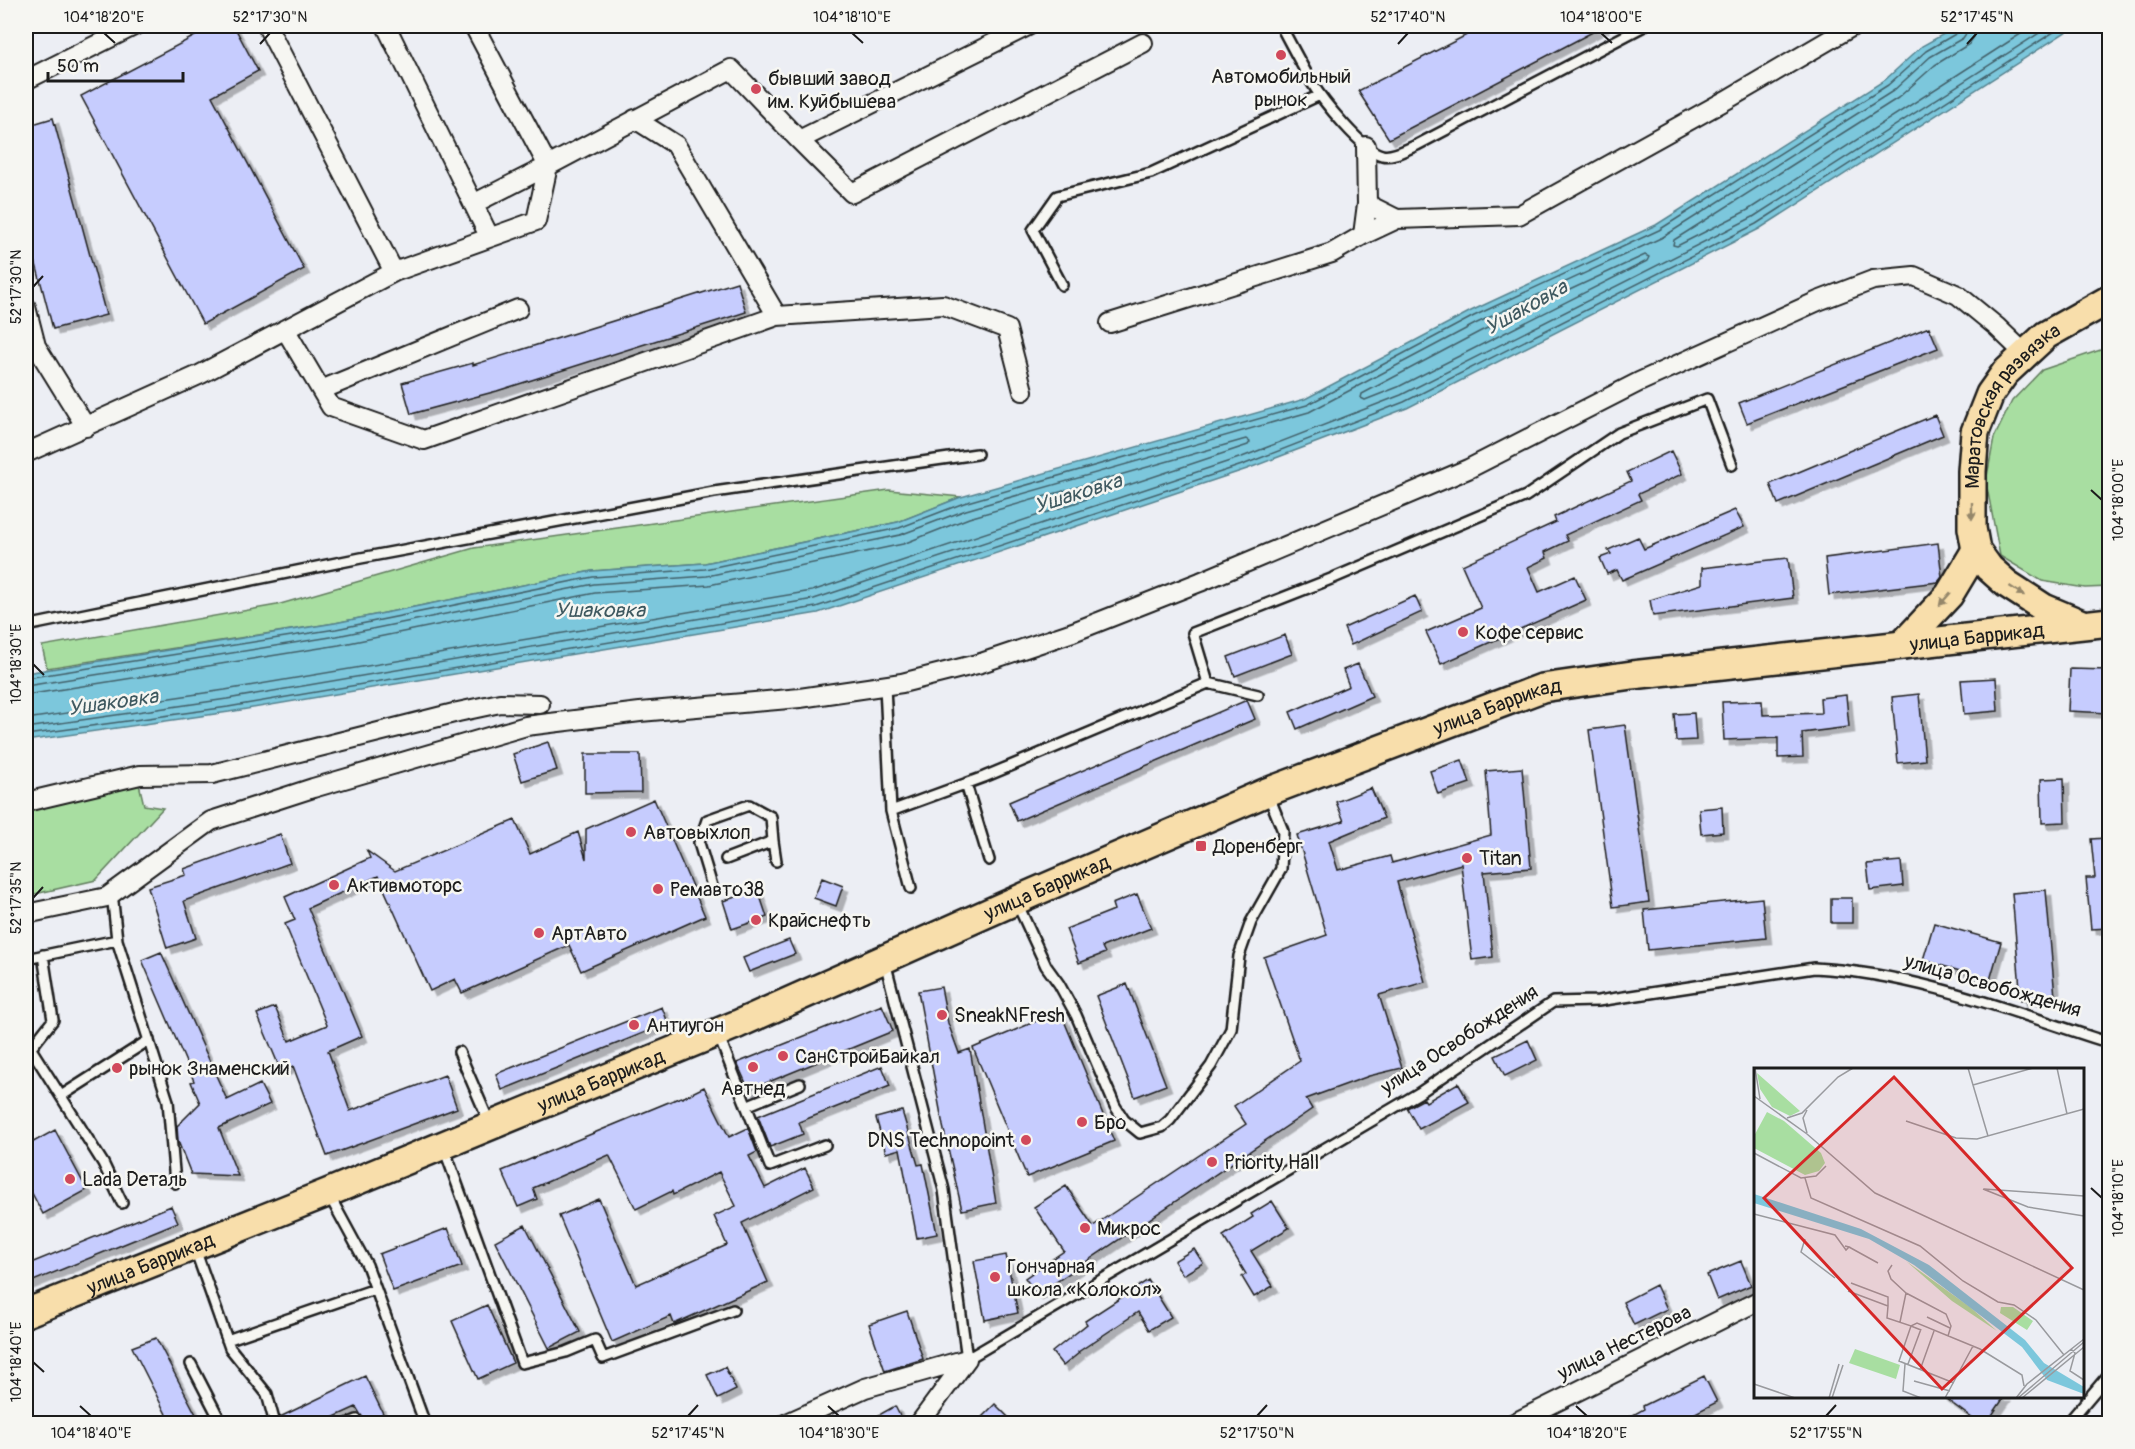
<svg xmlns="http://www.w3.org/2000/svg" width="2135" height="1449" viewBox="0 0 2135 1449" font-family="Pangolin,sans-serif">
<defs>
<filter id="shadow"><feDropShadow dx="5.5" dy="5.5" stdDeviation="0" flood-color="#0004"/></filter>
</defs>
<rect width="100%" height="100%" fill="#eceef4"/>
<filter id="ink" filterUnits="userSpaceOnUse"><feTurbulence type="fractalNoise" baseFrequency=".0167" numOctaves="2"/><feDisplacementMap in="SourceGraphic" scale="12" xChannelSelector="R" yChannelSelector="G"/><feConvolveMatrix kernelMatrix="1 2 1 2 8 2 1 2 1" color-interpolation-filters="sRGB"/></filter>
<g filter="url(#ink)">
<path fill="#a8dea1" stroke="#627d5e" stroke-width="1.5" d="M 2109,347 L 2109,587 L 2085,588 L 2042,581 L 2000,556 L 1986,482 L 1994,438 L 2012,401 L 2042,370 Z
M 889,490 L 961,497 L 898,522 L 705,563 L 592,571 L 335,623 L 47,668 L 42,646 L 277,605 L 474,548 Z
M 136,771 L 144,805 L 163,808 L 96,880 L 26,896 L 26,797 Z"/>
<path fill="#7cc7dc" stroke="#56838f" stroke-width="1.5" d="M 1958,26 L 2075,26 L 1759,229 L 1407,408 L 1247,469 L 818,613 L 229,712 L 26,741 L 26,673 L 335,623 L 592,571 L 705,563 L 898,522 L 961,497 L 1305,399 L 1471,311 L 1656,225 L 1885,80 L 1922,46 Z"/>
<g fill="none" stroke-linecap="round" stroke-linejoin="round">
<path stroke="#426069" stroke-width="1.5" d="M 1976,26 L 1974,37 L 1969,44 L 1935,65 L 1898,98 L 1674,240 L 1673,245 L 1677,246 L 1748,210 L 2033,26
M 1645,255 L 1649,257 L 1647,261 L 1398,387 L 1365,400 L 1361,398 L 1362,394 L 1481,331 Z
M 26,678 L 336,629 L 593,577 L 705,569 L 899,528 L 964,503 L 1307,405 L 1474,316 L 1659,230 L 1888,85 L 1926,51 L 1957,33 L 1960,26
M 26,686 L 337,636 L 594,584 L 707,576 L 900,535 L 966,510 L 1309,412 L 1477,323 L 1663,237 L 1893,91 L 1930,57 L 1963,38 L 1967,32 L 1967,26
M 26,695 L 339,645 L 595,593 L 709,585 L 903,544 L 969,518 L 1246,439 L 1250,442 L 1248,445 L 1239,448 L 812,591 L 225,690 L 26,719
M 26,728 L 227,699 L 814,599 L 1242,457 L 1401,395 L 1753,217 L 2050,26
M 26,735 L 228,707 L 816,607 L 1245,464 L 1404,402 L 1756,224 L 2063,26"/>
</g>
<path fill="#c6ccfe" stroke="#1c1c1c" stroke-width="1.5" filter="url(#shadow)" d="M 214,26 L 234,26 L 258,71 L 212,96 L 304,269 L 203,324 L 81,96 Z
M 1484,26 L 1604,26 L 1389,139 L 1358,91 Z
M 53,118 L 106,315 L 53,329 L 26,226 L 26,126 Z
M 737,282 L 746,312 L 497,391 L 411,414 L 402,383 L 473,363 L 473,365 Z
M 1929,327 L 1938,348 L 1747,423 L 1739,403 Z
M 1935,415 L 1943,435 L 1778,504 L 1770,484 Z
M 1671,451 L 1682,474 L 1638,494 L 1641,500 L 1565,535 L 1568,541 L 1545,552 L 1547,558 L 1528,567 L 1539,592 L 1575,576 L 1586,600 L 1441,664 L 1426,632 L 1481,608 L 1462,565 L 1556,522 L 1554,517 L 1631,481 L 1627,472 Z
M 1735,510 L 1744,527 L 1622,580 L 1617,570 L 1607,574 L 1600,558 L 1611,554 L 1608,550 L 1638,537 L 1644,549 Z
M 1938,543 L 1942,577 L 1938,582 L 1829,595 L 1825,558 Z
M 1788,558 L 1793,598 L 1653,616 L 1650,600 L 1702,584 L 1702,568 Z
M 1415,596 L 1422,612 L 1351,645 L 1344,628 Z
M 1285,635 L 1292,654 L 1235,676 L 1228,657 Z
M 1358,664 L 1372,696 L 1297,729 L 1290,712 L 1349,686 L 1343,670 Z
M 2070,669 L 2109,670 L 2108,713 L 2068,711 Z
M 1996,678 L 1998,711 L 1964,714 L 1961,680 Z
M 1919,694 L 1925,760 L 1898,763 L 1892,697 Z
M 1846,695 L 1849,727 L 1802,733 L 1803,757 L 1778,758 L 1778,738 L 1724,740 L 1722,702 L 1762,701 L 1763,715 L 1821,713 L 1820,698 Z
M 1247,700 L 1255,719 L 1017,821 L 1009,802 Z
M 1694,713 L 1696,740 L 1676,741 L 1674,714 Z
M 1625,725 L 1649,902 L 1613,907 L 1589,730 Z
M 548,742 L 557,770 L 522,781 L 513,754 Z
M 585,754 L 640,754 L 641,792 L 585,793 Z
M 1462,760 L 1470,783 L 1438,794 L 1430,771 Z
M 1522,768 L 1531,868 L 1484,872 L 1493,957 L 1472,960 L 1461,864 L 1397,882 L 1425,982 L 1379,995 L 1402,1068 L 1369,1076 L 1306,1099 L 1312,1109 L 1037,1295 L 1025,1278 L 1064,1251 L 1034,1207 L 1066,1186 L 1093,1226 L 1246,1124 L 1234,1106 L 1300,1061 L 1264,957 L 1327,935 L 1297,835 L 1344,821 L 1336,802 L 1371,788 L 1384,818 L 1329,841 L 1338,870 L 1390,856 L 1392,863 L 1491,835 L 1486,771 Z
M 2064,778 L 2065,822 L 2042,823 L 2041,779 Z
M 654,799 L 705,916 L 581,971 L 569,945 L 462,993 L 455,979 L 430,991 L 378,876 L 308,908 L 362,1036 L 328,1051 L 350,1111 L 445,1075 L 457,1108 L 327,1156 L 293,1066 L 281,1071 L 257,1014 L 275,1007 L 289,1041 L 327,1025 L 285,924 L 295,920 L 285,897 L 370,858 L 367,851 L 395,871 L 515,820 L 530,854 L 578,832 L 586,859 L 586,829 Z
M 1722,807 L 1723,832 L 1701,834 L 1699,809 Z
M 280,834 L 290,863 L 184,901 L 196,938 L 167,948 L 148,887 L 186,875 L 184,869 Z
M 2106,838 L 2109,875 L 2109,928 L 2091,929 L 2086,878 L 2095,878 L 2091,839 Z
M 1901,861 L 1903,886 L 1870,890 L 1867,864 Z
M 822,878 L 843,886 L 836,906 L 814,898 Z
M 758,890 L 767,917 L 732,929 L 723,901 Z
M 2046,890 L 2055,997 L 2021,1000 L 2012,893 Z
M 1137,894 L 1151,928 L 1102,947 L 1105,953 L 1079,963 L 1066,929 L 1114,910 L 1112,904 Z
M 1762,898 L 1766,938 L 1648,950 L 1644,910 Z
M 1831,898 L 1852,898 L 1852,923 L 1831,923 Z
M 1934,923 L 2001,942 L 1990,980 L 1923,960 Z
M 789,940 L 795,954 L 749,972 L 743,958 Z
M 161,952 L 227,1100 L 260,1084 L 270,1104 L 219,1128 L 238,1176 L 191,1174 L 178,1141 L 177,1126 L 200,1103 L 191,1082 L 194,1081 L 142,960 Z
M 1127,984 L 1166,1085 L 1135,1097 L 1096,996 Z
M 941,987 L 948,1023 L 959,1053 L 970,1049 L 996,1203 L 962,1210 L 943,1126 L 918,991 Z
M 882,1005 L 893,1031 L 749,1090 L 737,1063 Z
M 662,1007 L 668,1023 L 502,1090 L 496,1074 Z
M 1060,1011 L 1114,1141 L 1027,1177 L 973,1048 Z
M 1528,1040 L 1537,1060 L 1505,1076 L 1495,1056 Z
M 882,1066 L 890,1086 L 799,1122 L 803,1134 L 770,1147 L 758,1116 Z
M 1458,1083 L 1469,1102 L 1419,1129 L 1407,1108 L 1424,1099 L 1426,1102 Z
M 704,1087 L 729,1137 L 748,1128 L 757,1152 L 749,1156 L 765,1188 L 805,1168 L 814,1187 L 742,1223 L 768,1282 L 674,1324 L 671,1316 L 612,1342 L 559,1216 L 599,1199 L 636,1285 L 727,1245 L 714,1216 L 736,1206 L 719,1172 L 673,1195 L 672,1191 L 636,1209 L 609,1155 L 533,1188 L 537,1199 L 518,1207 L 502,1171 L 681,1097 L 682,1098 Z
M 902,1111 L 918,1165 L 923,1164 L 937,1234 L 917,1238 L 900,1149 L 886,1153 L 876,1118 Z
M 55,1130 L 87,1190 L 43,1214 L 26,1182 L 26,1146 Z
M 1272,1201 L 1289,1228 L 1251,1251 L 1273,1286 L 1254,1297 L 1242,1277 L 1246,1274 L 1223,1236 L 1253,1217 L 1251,1214 Z
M 171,1206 L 178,1222 L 26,1284 L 26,1265 Z
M 525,1225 L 580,1332 L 549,1348 L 495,1241 Z
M 448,1228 L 462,1266 L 393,1291 L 379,1254 Z
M 1194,1249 L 1203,1263 L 1183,1275 L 1174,1261 Z
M 1006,1255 L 1018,1313 L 985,1320 L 974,1261 Z
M 1741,1261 L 1751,1285 L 1717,1300 L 1707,1275 Z
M 1148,1280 L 1171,1317 L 1149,1330 L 1138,1312 L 1078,1352 L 1079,1353 L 1063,1366 L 1052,1352 L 1087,1324 L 1085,1321 Z
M 1656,1285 L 1667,1309 L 1634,1325 L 1623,1302 Z
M 487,1305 L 513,1363 L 478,1379 L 452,1321 Z
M 907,1311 L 923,1359 L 885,1371 L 869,1324 Z
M 156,1338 L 201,1424 L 171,1424 L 132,1347 Z
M 725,1367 L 736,1390 L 718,1399 L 707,1375 Z
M 365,1376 L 388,1424 L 366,1424 L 356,1407 L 319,1424 L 282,1424 L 280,1417 Z
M 1704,1376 L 1717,1402 L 1674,1424 L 1617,1424 L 1644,1409 L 1643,1406 Z
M 1942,1396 L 2005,1396 L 1986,1424 L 1980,1424 Z
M 995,1404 L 1015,1424 L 975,1424 Z
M 895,1406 L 904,1424 L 863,1424 Z"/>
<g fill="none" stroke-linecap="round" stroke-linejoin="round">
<defs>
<path id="lane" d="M 1281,26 C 1291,45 1301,64 1312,83 C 1322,100 1363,151 1382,155 C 1392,158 1407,149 1417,145 L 1644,26
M 1062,285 L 1033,230 L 1057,196 L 1151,173 L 1320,95
M 26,626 L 361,558 L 714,492 L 977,454
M 1208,683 L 1258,695
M 885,686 L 891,811
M 966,784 L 989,860
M 773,841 L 776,861
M 712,886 L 699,843 L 707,820 L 749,805 L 771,817 L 773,841 L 726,859
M 911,888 L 891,811 L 984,777 L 1208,683 L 1193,633 L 1331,579 L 1526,496 L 1619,433 L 1707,399 L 1732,465
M 112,893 L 117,940
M 1017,903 L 1046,966 L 1059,984 L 1076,1015 L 1115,1106 L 1124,1120 L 1140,1133 L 1162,1127 L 1170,1120 L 1211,1066 L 1231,1029 L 1239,956 L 1251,922 L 1281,869 L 1283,831 L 1268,794
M 26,959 L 117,940 L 168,1101 L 175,1183
M 885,962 L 944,1190 L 967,1359 L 1419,1093 L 1553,1002 L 1598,1001 L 1814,968 C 1916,973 2013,1012 2110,1043
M 718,1034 L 770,1166 L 825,1145
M 26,1041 L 103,1163 L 122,1203
M 31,1048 L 53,1020 L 43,955
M 459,1052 L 490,1124
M 61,1096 L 149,1040
M 746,1106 L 800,1084
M 444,1148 L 522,1363 L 566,1352 L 595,1340 L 603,1358 L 733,1310
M 329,1195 L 367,1265 L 425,1424
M 195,1249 L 230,1348 L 267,1394 L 275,1424
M 227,1340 L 375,1289
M 191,1364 L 222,1424
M 347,1424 L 357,1420 L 359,1424
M 2067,1424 L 2110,1373"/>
<path id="street" d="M 267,26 L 394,272
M 386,26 L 489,236
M 26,80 L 134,26
M 799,140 L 852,193 L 1143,43
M 1366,146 L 1367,204
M 473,204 L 548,166 L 474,26
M 1397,219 L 1367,204 L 1363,235 L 1397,219 L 1519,215 L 1728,99 L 1853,26
M 26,307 L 36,346 L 86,427
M 777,316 L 943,305 L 1007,329 L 1023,391
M 1110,323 L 1332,253 L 1363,235
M 285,329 L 331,407 L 424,440 L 777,316 L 676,145 L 635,119
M 321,390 L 518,309
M 26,453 L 201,374 L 394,272 L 536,221 L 548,166 L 731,69 L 799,140 L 1028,26
M 26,802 L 140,775 L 212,774 L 458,712 L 500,703 L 540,704
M 26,914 L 107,897 L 211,821 L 313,788 L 526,726 L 640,712 L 800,698 L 902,683 L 981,663 L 1073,632 L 1200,582 L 1468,469 L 1639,382 L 1818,301 L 1873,280 L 1914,276 L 1958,295 L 1997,327 L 2025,354
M 785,1424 L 865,1388 L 967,1359
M 919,1424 L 967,1359
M 1512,1424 L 1756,1302"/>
<g id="primary">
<path id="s1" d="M 2082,624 L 2044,608 L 2007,584 L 1989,568 L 1976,550 L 1972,528 L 1972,471 L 1975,432 L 1990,394 L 2005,373 L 2046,335 L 2110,299"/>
<path d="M 1902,645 L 1949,595 L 1976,550"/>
<path id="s2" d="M 26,1313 L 327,1193 L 738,1024 L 1035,892 L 1267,792 L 1542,688 L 1632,675 L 2110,622"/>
</g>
</defs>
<use href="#lane" stroke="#1c1c1c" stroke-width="14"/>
<use href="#street" stroke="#1c1c1c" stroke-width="22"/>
<use href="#primary" stroke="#1c1c1c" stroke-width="32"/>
<use href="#lane" stroke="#f6f6f2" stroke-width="9"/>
<use href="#street" stroke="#f6f6f2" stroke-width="18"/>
<use href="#primary" stroke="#f8deab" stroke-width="27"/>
</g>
<defs><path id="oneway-solid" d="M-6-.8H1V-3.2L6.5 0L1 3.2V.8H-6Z" transform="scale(1.5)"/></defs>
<g fill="#95876b">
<use href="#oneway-solid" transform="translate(1972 511) rotate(90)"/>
<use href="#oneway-solid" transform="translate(2017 591) rotate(33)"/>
<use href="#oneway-solid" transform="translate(1945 599) rotate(131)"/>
</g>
</g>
<path fill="none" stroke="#1c1c1c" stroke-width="2" d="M 104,33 L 115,43M 852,33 L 863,43M 1601,33 L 1612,43M 260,44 L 270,33M 1398,44 L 1408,33M 1967,44 L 1977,33M 33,287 L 43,276M 2091,490 L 2102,500M 33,664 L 44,675M 33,898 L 43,887M 2091,1188 L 2102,1198M 33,1362 L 44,1372M 80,1406 L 91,1416M 828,1406 L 839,1416M 1576,1406 L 1587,1416M 688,1416 L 698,1405M 1257,1416 L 1267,1405M 1826,1416 L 1836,1405"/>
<g fill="#d1495b" stroke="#f6f6f2" stroke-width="2">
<circle cx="1281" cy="55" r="6"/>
<circle cx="756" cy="89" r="6"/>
<circle cx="1463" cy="632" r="6"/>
<circle cx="631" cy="832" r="6"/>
<rect x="1195" y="840" width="12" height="12" rx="3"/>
<circle cx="1467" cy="858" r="6"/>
<circle cx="334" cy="885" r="6"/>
<circle cx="658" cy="889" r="6"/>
<circle cx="756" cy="920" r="6"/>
<circle cx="539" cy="933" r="6"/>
<circle cx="942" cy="1015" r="6"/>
<circle cx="634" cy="1025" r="6"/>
<circle cx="783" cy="1056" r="6"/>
<circle cx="753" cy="1067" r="6"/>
<circle cx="117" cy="1068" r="6"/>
<circle cx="1082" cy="1122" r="6"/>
<circle cx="1026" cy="1140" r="6"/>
<circle cx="1212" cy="1162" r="6"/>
<circle cx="70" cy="1179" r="6"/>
<circle cx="1085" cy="1228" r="6"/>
<circle cx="995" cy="1277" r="6"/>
</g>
<g text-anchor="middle" stroke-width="5" stroke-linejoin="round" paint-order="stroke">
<g font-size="20" fill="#1c1c1c" stroke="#f6f6f2" text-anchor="start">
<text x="1281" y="83" text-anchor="middle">Автомобильный<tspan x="1281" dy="23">рынок</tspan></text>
<text x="768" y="85">бывший завод<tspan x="768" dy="23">им. Куйбышева</tspan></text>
<text x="1475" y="639">Кофе сервис</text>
<text x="643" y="839">Автовыхлоп</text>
<text x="1213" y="853">Доренберг</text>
<text x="1479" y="865">Titan</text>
<text x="346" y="892">Активмоторс</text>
<text x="670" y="896">Ремавто38</text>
<text x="768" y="927">Крайснефть</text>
<text x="551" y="940">АртАвто</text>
<text x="954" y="1022">SneakNFresh</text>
<text x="646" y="1032">Антиугон</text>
<text x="795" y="1063">СанСтройБайкал</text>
<text x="129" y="1075">рынок Знаменский</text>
<text x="753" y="1095" text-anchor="middle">Автнед</text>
<text x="1094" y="1129">Бро</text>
<text x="1014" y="1147" text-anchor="end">DNS Technopoint</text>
<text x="1224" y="1169">Priority Hall</text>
<text x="82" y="1186">Lada Dеталь</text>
<text x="1097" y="1235">Микрос</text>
<text x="1007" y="1273">Гончарная<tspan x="1007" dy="23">школа «Колокол»</tspan></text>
</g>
<g font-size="20" fill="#1c1c1c" stroke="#f6f6f2">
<text dy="7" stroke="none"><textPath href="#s1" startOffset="290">Маратовская развязка</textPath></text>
<text dy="7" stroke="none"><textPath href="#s2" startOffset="2078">улица Баррикад</textPath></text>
<text dy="7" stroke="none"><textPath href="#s2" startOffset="1592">улица Баррикад</textPath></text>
<text dy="7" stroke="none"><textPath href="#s2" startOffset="1106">улица Баррикад</textPath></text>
<text transform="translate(1993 985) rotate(16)" y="7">улица Освобождения</text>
<text transform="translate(1459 1039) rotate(-33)" y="7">улица Освобождения</text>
<text dy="7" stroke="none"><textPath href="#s2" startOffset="620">улица Баррикад</textPath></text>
<text dy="7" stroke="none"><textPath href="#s2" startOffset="134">улица Баррикад</textPath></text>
<text transform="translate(1624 1342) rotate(-26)" y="7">улица Нестерова</text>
</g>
<g font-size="21" font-style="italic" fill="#3e585f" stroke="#f6f6f2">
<text transform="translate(1526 307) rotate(-29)" y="7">Ушаковка</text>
<text transform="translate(1078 493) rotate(-17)" y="7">Ушаковка</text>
<text x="600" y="617">Ушаковка</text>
<text transform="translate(113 702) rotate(-8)" y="7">Ушаковка</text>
</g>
</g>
<g transform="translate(1754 1068)">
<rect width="330" height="330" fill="#eceef4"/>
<path d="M 3,5 L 46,43 L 36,48 L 18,39 L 6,21 ZM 13,44 L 30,53 L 67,85 L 71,95 L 65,103 L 51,107 L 0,80 L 0,68 ZM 152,193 L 216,239 L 243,263 L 198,233 ZM 247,239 L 259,239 L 279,253 L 273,262 L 246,245 ZM 101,281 L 146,297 L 142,311 L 95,295 Z" fill="#a8dea1"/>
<path d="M 0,126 L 107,161 L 175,197 L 271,272 L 290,295 L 330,319 L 330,326 L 293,312 L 268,279 L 160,197 L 115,171 L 0,135 Z" fill="#7cc7dc"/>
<path fill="none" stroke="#999a9e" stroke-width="1.5" d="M 1,0 L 6,31M 214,0 L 234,68M 303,0 L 313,46M 219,17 L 279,0M 0,28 L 53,66 L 121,125 L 330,222M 53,42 L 49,50 L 53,65M 33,50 L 48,45 L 84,9 L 99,0M 152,53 L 202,70 L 223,71 L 330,41M 0,85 L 47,110 L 62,108 L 72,98M 51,110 L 57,130 L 166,178 L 209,213 L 244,234 L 260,237 L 282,252 L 310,287M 229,121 L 274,139 L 330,148M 230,121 L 330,128M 0,146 L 81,167 L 92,182 L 95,179 L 91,178M 51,171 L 47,184 L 81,210M 95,179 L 124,195M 138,197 L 134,203 L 137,211 L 152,225M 0,215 L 0,161M 97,215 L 134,229 L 134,238M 94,223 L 134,238 L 133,250 L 157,258 L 163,255 L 226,281 L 268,307 L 270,318M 173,249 L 196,260M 146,254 L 152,225 L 192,246 L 197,258 L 194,268M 167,262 L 157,258 L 145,293 L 200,315M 317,281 L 321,285 L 316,303 L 330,312M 151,296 L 149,323 L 167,330M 154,296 L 167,261M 166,302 L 180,263M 160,313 L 196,323M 0,316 L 41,330M 75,330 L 85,296M 78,330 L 89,297M 191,330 L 219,278M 262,330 L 273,316 L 330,271M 264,330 L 330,274M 268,330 L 330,279"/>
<path fill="#d62828" fill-opacity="0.15" stroke="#d62828" stroke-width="3" d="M 140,9 L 318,200 L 188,321 L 10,130 Z"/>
<rect width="330" height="330" fill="none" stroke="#1c1c1c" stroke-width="3"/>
</g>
<rect width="2135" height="1449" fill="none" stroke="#f6f6f2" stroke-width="66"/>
<path d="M48 72v9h135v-9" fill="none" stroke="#1c1c1c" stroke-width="3"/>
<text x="57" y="72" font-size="18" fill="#1c1c1c" stroke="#f6f6f2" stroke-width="4.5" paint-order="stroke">50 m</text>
<rect x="33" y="33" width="2069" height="1383" fill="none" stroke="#1c1c1c" stroke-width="2"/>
<g font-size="15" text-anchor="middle" fill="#1c1c1c">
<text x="104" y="22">104°18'20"E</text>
<text x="270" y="22">52°17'30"N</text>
<text x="852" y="22">104°18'10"E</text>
<text x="1408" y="22">52°17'40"N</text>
<text x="1601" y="22">104°18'00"E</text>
<text x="1977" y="22">52°17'45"N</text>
<text transform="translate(16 287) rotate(-90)" y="5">52°17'30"N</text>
<text transform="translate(2118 500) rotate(-90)" y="5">104°18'00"E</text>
<text transform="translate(16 664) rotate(-90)" y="5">104°18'30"E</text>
<text transform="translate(16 898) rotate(-90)" y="5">52°17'35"N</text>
<text transform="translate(2118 1198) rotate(-90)" y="5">104°18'10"E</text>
<text transform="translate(16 1362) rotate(-90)" y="5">104°18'40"E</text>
<text x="91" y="1438">104°18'40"E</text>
<text x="688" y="1438">52°17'45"N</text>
<text x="839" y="1438">104°18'30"E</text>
<text x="1257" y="1438">52°17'50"N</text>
<text x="1587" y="1438">104°18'20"E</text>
<text x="1826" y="1438">52°17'55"N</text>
</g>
</svg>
